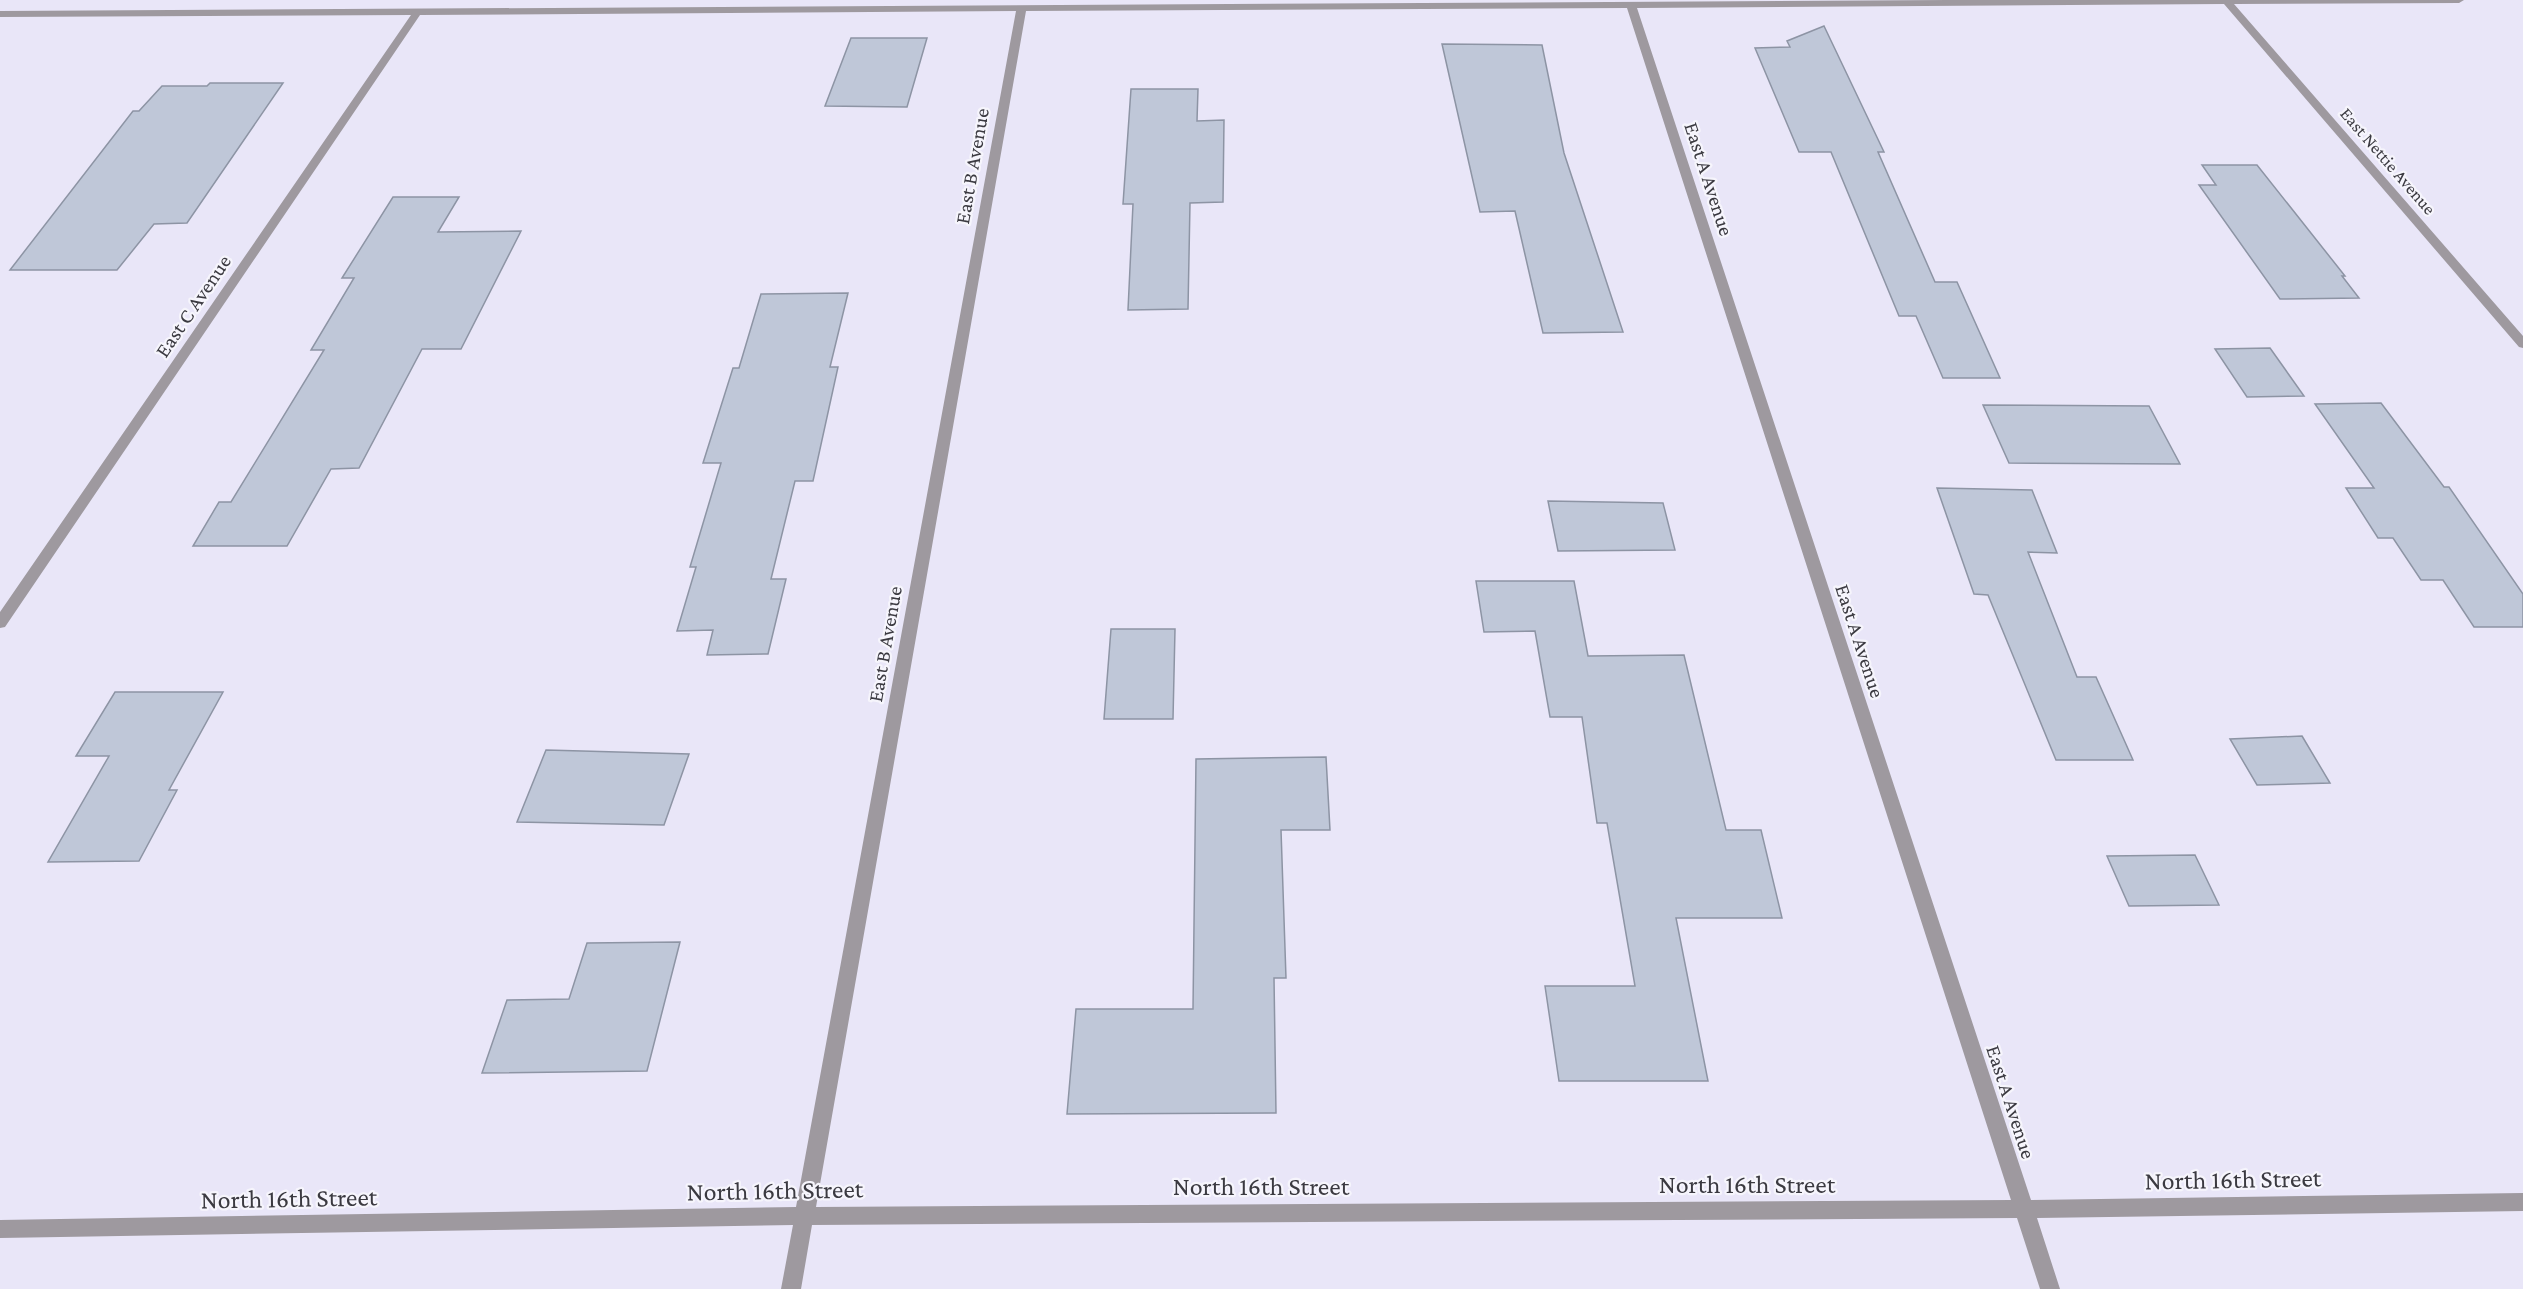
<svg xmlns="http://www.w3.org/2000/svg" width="2523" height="1289" viewBox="0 0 2523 1289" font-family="'Crimson Pro',serif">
<rect width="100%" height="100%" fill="#e9e6f8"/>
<path fill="#bfc7d8" stroke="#8d94a4" stroke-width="1.5" d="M 1824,26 L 1884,152 L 1878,152 L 1935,282 L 1957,282 L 2000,378 L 1943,378 L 1916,316 L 1899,316 L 1831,152 L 1799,152 L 1755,48 L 1790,47 L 1787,41 Z
M 851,38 L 927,38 L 907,107 L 825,106 Z
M 1442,44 L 1542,45 L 1564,153 L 1623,332 L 1543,333 L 1515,211 L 1480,212 Z
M 210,83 L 283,83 L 187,223 L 154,224 L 117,270 L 10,270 L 133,111 L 139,111 L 162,86 L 207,86 Z
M 1131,89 L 1198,89 L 1197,121 L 1224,120 L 1223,202 L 1190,203 L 1188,309 L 1128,310 L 1133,204 L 1123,204 Z
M 2202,165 L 2257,165 L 2345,276 L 2342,276 L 2359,298 L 2280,299 L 2199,185 L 2216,185 Z
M 393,197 L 459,197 L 438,232 L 521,231 L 461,349 L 422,349 L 359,468 L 331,469 L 287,546 L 193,546 L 219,502 L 231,502 L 324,350 L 311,350 L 354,278 L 342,278 Z
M 848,293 L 830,367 L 838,367 L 813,481 L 795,481 L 771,579 L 786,579 L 768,654 L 707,655 L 713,630 L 677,631 L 696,567 L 690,567 L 721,463 L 703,463 L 733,368 L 739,368 L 761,294 Z
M 2270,348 L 2304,396 L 2247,397 L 2215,349 Z
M 2381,403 L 2444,487 L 2449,487 L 2523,594 L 2523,627 L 2474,627 L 2443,580 L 2421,580 L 2393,538 L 2378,538 L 2346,488 L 2374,488 L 2315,404 Z
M 1983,405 L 2149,406 L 2180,464 L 2009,463 Z
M 1937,488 L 2032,490 L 2057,553 L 2028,552 L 2077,677 L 2096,677 L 2133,760 L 2056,760 L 1988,595 L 1974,594 Z
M 1548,501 L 1663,503 L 1675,550 L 1558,551 Z
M 1476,581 L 1574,581 L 1588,656 L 1684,655 L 1726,830 L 1761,830 L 1782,918 L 1676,918 L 1708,1081 L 1559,1081 L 1545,986 L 1635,986 L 1607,823 L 1597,823 L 1582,717 L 1550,717 L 1535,631 L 1484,632 Z
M 1111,629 L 1175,629 L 1173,719 L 1104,719 Z
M 115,692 L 223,692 L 169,790 L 177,790 L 139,861 L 48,862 L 109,756 L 76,756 Z
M 2302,736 L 2330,783 L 2257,785 L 2230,739 Z
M 546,750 L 689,754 L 664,825 L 517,822 Z
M 1326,757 L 1330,830 L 1281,830 L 1286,978 L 1274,978 L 1276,1113 L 1067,1114 L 1076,1009 L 1193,1009 L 1196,759 Z
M 2195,855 L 2219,905 L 2129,906 L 2107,856 Z
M 680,942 L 647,1071 L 482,1073 L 507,1000 L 569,999 L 587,943 Z"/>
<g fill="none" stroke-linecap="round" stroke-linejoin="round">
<path fill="#9e999f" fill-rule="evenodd" d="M 1947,0 L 2464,0 L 2459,3 L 2234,4 L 2523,336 L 2523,348 L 2519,347 L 2224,4 L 1637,8 L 2031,1200 L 2523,1193 L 2523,1211 L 2037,1218 L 2060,1289 L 2040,1289 L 2017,1218 L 812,1225 L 801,1289 L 781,1289 L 793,1225 L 0,1238 L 0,1220 L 796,1207 L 1016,11 L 420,15 L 5,627 L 0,628 L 0,612 L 411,15 L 0,17 L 0,11 ZM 1627,8 L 2011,1200 L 816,1207 L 1026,11 Z"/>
</g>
<g text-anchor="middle" stroke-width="4.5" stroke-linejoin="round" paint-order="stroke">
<g font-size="18" fill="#3b3a41" stroke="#f6f5fc">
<text transform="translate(2388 161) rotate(49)" y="6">East Nettie Avenue</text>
</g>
<g font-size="21" fill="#3b3a41" stroke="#f6f5fc">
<text transform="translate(972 166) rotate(-80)" y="7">East B Avenue</text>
<text transform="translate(1709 179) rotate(72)" y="7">East A Avenue</text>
<text transform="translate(193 306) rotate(-56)" y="7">East C Avenue</text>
<text transform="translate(1860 641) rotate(72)" y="7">East A Avenue</text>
<text transform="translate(885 644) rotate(-80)" y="7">East B Avenue</text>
<text transform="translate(2011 1102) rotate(72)" y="7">East A Avenue</text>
</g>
<g font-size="26" fill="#3b3a41" stroke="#f6f5fc">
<text transform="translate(2233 1179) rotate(-1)" y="9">North 16th Street</text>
<text x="1747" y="1193">North 16th Street</text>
<text x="1261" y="1195">North 16th Street</text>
<text transform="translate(775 1190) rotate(-1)" y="9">North 16th Street</text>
<text transform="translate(289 1198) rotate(-1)" y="9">North 16th Street</text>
</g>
</g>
</svg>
